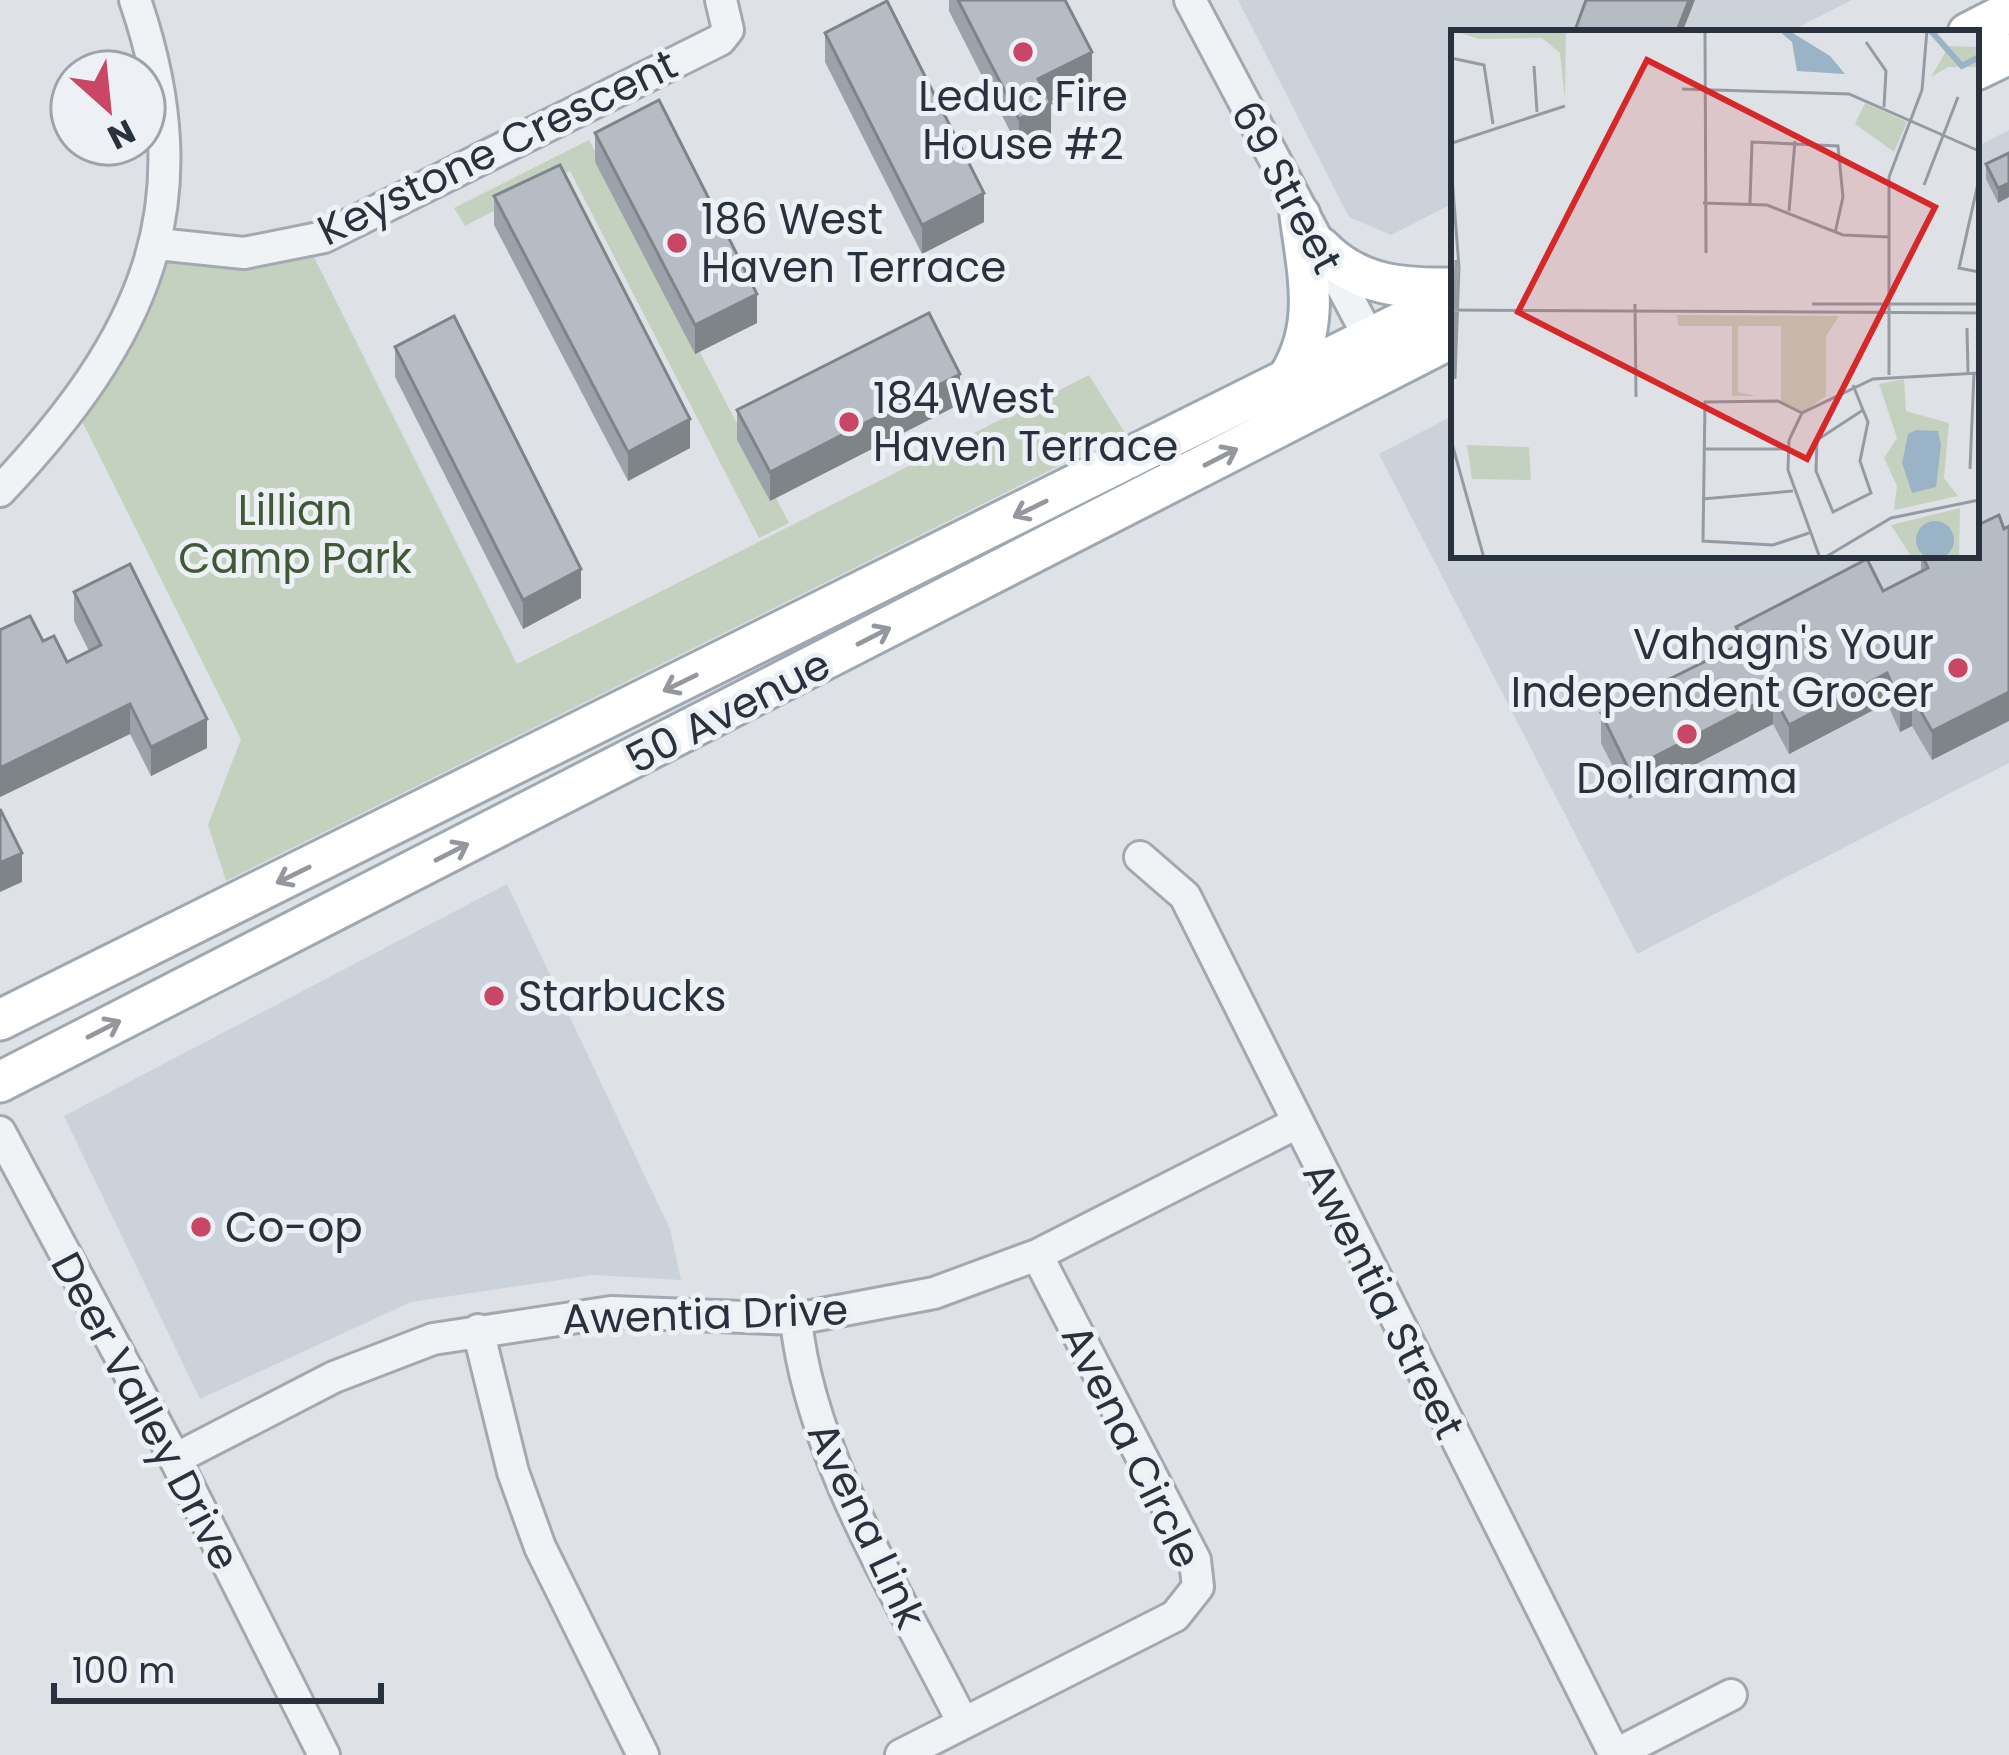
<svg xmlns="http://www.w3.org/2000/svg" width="2009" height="1755" viewBox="0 0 2009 1755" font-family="Poppins,sans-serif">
<rect width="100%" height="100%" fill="#dee2e7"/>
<path fill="#ccd2d9" d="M 1238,0 L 1852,0 L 1787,33 L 1454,33 L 1454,203 L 1391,235 L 1349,217 Z
M 2009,130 L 2009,763 L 1637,954 L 1379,454 L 1454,415 L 1454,555 L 1976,555 L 1976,147 Z
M 507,884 L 670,1229 L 681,1280 L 593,1275 L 411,1302 L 200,1399 L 64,1116 Z"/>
<path fill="#c5d1bf" d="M 589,140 L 789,523 L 759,538 L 570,171 L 465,226 L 454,208 Z
M 306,241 L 517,664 L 1089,375 L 1125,433 L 226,881 L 208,825 L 241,739 L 73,403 L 157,244 Z"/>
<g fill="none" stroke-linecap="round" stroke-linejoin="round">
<defs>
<path id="minor" d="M 1190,0 L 1379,356
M 157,244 L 244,253 L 324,237 L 720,40 L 728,30 L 721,0
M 0,491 C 144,338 206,207 135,0
M 1140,857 L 1185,896 L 1615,1755
M 0,1132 L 175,1459 L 324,1755
M 796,1319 C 809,1455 902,1600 963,1723
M 478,1330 L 513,1472 L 540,1547 L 643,1755
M 175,1459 L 334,1377 L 433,1339 L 611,1312 L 796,1319 L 934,1293 L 1037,1255 L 1295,1124
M 901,1755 L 1175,1616 L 1198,1587 L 1195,1560 L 1037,1255
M 1614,1755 L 1731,1695"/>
<path id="major" d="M 1968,33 L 2009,12
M 1976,70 L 2009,54
M 1320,247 C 1357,286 1403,289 1454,288
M 1285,382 C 1322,329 1308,276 1300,215
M 0,1020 L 1454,296
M 0,1082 L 1454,337"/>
</defs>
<use href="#minor" stroke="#a4a9b1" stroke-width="36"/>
<use href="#major" stroke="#9ea8b2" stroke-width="45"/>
<use href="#minor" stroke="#f0f3f6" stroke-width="30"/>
<use href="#major" stroke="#fff" stroke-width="39"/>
</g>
<path fill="#9ca2a9" d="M 949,0 L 1065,0 L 1092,81 L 1050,102 L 1051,133 L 1019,149 L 949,11 Z
M 825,33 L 984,222 L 922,254 L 825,62 Z
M 595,133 L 757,323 L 695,354 L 595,162 Z
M 2009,153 L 1998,203 L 1986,179 L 1986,164 Z
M 494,196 L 690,448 L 628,481 L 494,225 Z
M 395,347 L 581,598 L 523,629 L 395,377 Z
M 960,404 L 770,501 L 737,440 L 737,410 Z
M 1921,555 L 1976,555 L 1932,760 L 1912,726 L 1900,732 L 1887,703 L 1789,754 L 1773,724 L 1629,799 L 1601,743 L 1601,713 L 1736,646 L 1736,627 L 1883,591 L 1921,572 Z
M 74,592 L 207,748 L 151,776 L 130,734 L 0,797 L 0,630 L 43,641 L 67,662 L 89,651 L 74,621 Z"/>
<path fill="#7f8489" d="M 1689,0 L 1695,0 L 1682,33 L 1676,33 Z
M 1092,52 L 1092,81 L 1038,108 L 1038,79 Z
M 1051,103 L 1051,133 L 1019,149 L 1019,119 Z
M 2009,183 L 2009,197 L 1998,203 L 1998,188 Z
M 984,193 L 984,222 L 922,254 L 922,225 Z
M 757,294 L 757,323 L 695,354 L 695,325 Z
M 960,374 L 960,404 L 770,501 L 770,472 Z
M 690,419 L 690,448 L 628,481 L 628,452 Z
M 581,569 L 581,598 L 523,629 L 523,600 Z
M 1887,673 L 1887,703 L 1789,754 L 1789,725 Z
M 2009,692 L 2009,721 L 1932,760 L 1932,731 Z
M 1773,695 L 1773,724 L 1629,799 L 1629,770 Z
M 1912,696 L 1912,726 L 1900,732 L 1900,703 Z
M 130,704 L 130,734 L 0,797 L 0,768 Z
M 207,719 L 207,748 L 151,776 L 151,747 Z
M 22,853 L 22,882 L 0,892 L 0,863 Z"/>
<path fill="#b5bcc4" stroke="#7f8489" stroke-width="3" d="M 958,0 L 1065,0 L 1092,52 L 1038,79 L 1051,103 L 1019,119 Z
M 1586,0 L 1689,0 L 1676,33 L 1574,33 Z
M 887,1 L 984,193 L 922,225 L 825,33 Z
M 659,100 L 757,294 L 695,325 L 595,133 Z
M 2009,153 L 2009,183 L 1998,188 L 1986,164 Z
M 560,165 L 690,419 L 628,452 L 494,196 Z
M 929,313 L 960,374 L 770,472 L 737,410 Z
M 454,316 L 581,569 L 523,600 L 395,347 Z
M 1999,515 L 2004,529 L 2009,526 L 2009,692 L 1932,731 L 1912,696 L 1900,703 L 1887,673 L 1789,725 L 1773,695 L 1629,770 L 1601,713 L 1744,642 L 1736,627 L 1867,559 L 1883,591 L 1928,568 L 1922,555 L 1976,555 L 1976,526 Z
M 130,564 L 207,719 L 151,747 L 130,704 L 0,768 L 0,630 L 30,616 L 43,641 L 54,636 L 67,662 L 101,645 L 74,592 Z
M 0,809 L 22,853 L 0,863 Z"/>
<defs><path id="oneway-shaft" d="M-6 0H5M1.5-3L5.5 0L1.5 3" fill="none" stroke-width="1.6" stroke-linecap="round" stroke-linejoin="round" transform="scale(3)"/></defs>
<g stroke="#94989e">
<use href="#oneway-shaft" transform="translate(1221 457) rotate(-27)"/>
<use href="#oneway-shaft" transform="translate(1030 509) rotate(154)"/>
<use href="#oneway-shaft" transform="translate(874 636) rotate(-27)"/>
<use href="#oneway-shaft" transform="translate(680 683) rotate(154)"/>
<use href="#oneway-shaft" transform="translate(452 852) rotate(-27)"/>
<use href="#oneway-shaft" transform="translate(293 875) rotate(154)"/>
<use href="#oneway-shaft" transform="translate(104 1029) rotate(-27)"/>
</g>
<g fill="#c94664" stroke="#edf1f5" stroke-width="4.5">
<circle cx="1023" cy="52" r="12"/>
<circle cx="677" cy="243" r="12"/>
<circle cx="849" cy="422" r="12"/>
<circle cx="1958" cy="668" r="12"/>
<circle cx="1687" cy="734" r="12"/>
<circle cx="494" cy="996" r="12"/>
<circle cx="201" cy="1227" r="12"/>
</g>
<g text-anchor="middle" stroke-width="10" stroke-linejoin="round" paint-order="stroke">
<g font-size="42" fill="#28313d" stroke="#edf1f5" text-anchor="start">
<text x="1023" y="111" text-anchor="middle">Leduc Fire<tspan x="1023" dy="48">House #2</tspan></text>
<text x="701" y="234">186 West<tspan x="701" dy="48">Haven Terrace</tspan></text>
<text x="873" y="413">184 West<tspan x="873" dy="48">Haven Terrace</tspan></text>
<text x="1934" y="659" text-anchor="end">Vahagn's Your<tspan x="1934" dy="48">Independent Grocer</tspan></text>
<text x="1687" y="793" text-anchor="middle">Dollarama</text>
<text x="518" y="1011">Starbucks</text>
<text x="225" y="1242">Co-op</text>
</g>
<g font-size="42" fill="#28313d" stroke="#edf1f5">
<text transform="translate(497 147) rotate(-26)" y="15">Keystone Crescent</text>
<text transform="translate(1287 187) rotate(62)" y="15">69 Street</text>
<text transform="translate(728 711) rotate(-27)" y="15">50 Avenue</text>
<text transform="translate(1384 1300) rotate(63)" y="15">Awentia Street</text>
<text transform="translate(705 1314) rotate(-2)" y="15">Awentia Drive</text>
<text transform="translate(146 1411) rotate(62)" y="15">Deer Valley Drive</text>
<text transform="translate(1132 1446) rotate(64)" y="15">Avena Circle</text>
<text transform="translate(867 1525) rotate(65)" y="15">Avena Link</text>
</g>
<g font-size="42" fill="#3f5936" stroke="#edf1f5">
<text x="295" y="525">Lillian<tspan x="295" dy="48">Camp Park</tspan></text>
</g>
</g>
<g transform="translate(1451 30)">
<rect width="528" height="528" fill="#dee2e7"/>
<path d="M 0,0 L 115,0 L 114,70 L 109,23 L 91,8 L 28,9 ZM 498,16 L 528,17 L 528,37 L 497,37 L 480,47 ZM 414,73 L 456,92 L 443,122 L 404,94 ZM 226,285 L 388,286 L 375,306 L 375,366 L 351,383 L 330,372 L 330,296 L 287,296 L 287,362 L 306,366 L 281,366 L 281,296 L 227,296 ZM 453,349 L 455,381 L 498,393 L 493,448 L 507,466 L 443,480 L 446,456 L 433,428 L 446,408 L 428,354 ZM 16,415 L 78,417 L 80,450 L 21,449 ZM 509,478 L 508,528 L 461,528 L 440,495 Z" fill="#c5d1bf"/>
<path d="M 327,0 L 337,0 L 379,26 L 394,44 L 346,41 L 341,12 ZM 465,400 L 487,401 L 490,415 L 485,457 L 461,463 L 451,433 L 457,404 ZM465 510a19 19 0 1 1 38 0a19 19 0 1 1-38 0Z" fill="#9ab3c6"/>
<path fill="none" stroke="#9ab3c6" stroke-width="6" d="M 480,1 L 511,36 L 528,27"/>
<path fill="none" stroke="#959ba3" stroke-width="3" d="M 254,1 L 255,223M 415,12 L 435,41 L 433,77M 0,28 L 33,35 L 42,94M 83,36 L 86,82M 231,59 L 398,64 L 528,121M 1,113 L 114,76M 0,134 L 8,237 L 4,349M 528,149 L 508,238 L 528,242M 473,155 L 507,67M 252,173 L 316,175 L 392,205 L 438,207M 299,173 L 301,112 L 387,116 L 392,167 L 384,203M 338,181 L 344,111M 184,274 L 185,367M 361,274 L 528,274M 0,280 L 528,283M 516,298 L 517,343M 438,345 L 438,147 L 471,60 L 476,0M 402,355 L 412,380 L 417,392 L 409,431 L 420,463 L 382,482 L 365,441 L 366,410 L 412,380M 351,383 L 327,371 L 254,372 L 252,511 L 322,515 L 358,503M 0,401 L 5,230M 0,410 L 33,528M 252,419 L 336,419M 519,439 L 523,343M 251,469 L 342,461M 369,528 L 337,440 L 338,410 L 351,383 L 422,349 L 528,343M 373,528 L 440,488 L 528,470"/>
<path fill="#d62828" fill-opacity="0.15" stroke="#d62828" stroke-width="6" d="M 196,30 L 484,177 L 356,429 L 67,282 Z"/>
<rect width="528" height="528" fill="none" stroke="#28313d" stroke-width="6"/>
</g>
<g transform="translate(108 108) rotate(153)"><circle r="57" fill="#edf1f5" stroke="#9ea4ab" stroke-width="3"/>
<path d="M0-9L21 45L0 30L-21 45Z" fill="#c94664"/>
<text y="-18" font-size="33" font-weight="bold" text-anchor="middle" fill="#28313d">N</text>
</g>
<path d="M54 1683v18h327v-18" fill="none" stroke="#28313d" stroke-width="6"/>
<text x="72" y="1683" font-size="36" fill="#28313d" stroke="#edf1f5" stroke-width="9" paint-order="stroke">100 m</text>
</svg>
